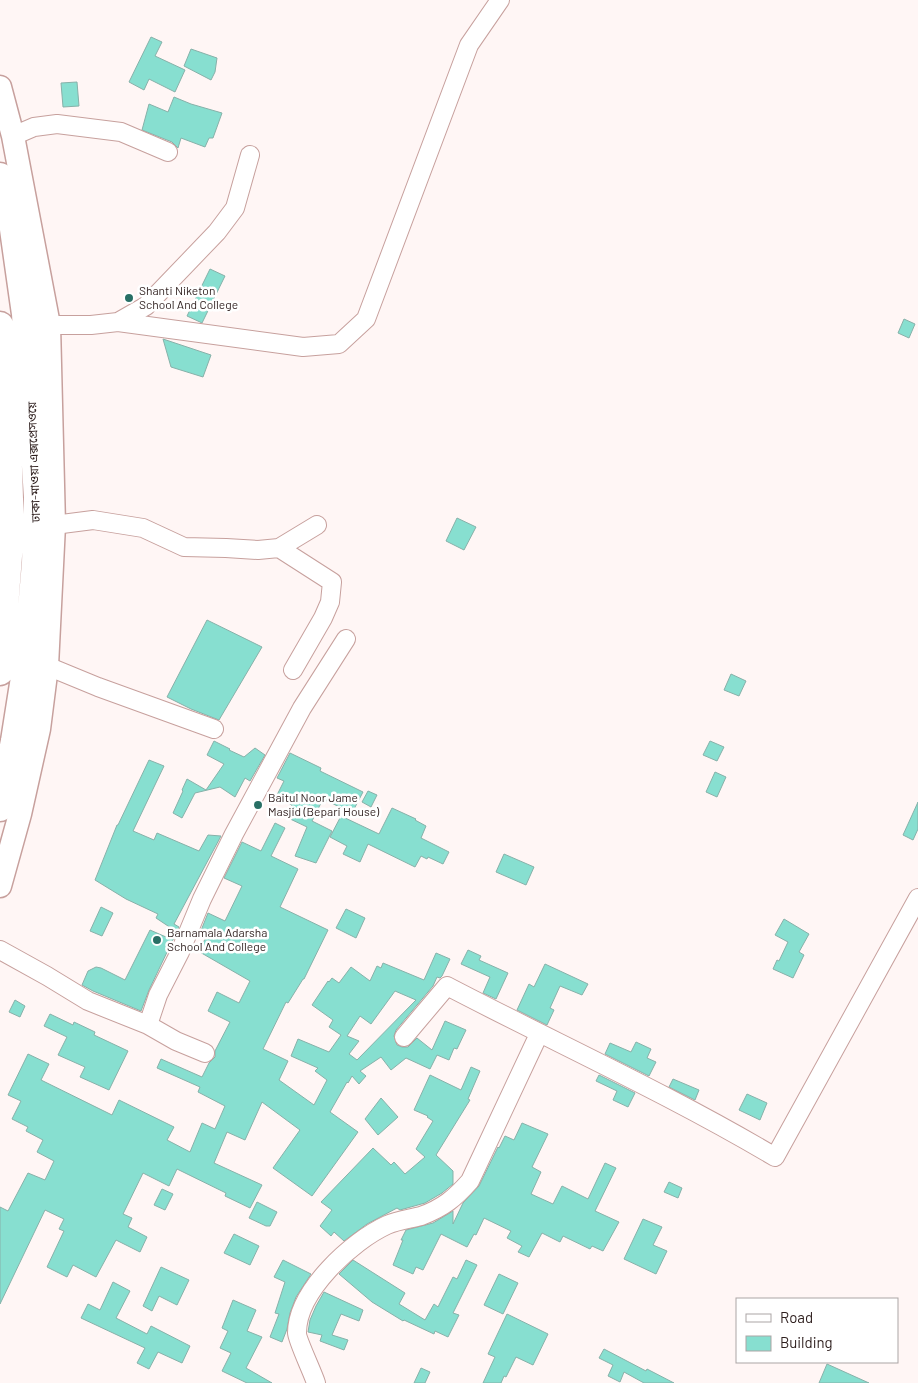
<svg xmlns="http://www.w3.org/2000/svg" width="918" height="1383" viewBox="0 0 918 1383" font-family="Barlow,'Noto Sans Bengali',sans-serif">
<rect width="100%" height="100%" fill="#fff6f5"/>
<path fill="#87dfd0" stroke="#87b1a9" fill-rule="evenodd" d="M 151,37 L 162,42 L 155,56 L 185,70 L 175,92 L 149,79 L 144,90 L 129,82 Z
M 191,49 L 217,58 L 215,72 L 211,80 L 184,66 Z
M 77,82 L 79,106 L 63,107 L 61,83 Z
M 174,97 L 191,104 L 222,113 L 213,138 L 209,138 L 205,147 L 181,138 L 178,148 L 172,142 L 142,130 L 149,104 L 168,112 Z
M 210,269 L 225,276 L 202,323 L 200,322 L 187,316 Z
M 904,319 L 915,324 L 909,338 L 898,333 Z
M 163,339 L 211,355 L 203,377 L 171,367 Z
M 457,518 L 476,527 L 464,550 L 446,541 Z
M 207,620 L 262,647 L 219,720 L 191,709 L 167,697 Z
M 731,674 L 746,681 L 739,696 L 724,690 Z
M 214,741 L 230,749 L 229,750 L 244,757 L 255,748 L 265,755 L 250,781 L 245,778 L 235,797 L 220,787 L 195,793 L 182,818 L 173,813 L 183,791 L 182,790 L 187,779 L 206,790 L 224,764 L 207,755 Z
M 710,741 L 724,747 L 717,761 L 703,755 Z
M 290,753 L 321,768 L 320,771 L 363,792 L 352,813 L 323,799 L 312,821 L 332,831 L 316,863 L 295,856 L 307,827 L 286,817 L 292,805 L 276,797 L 284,781 L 277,778 Z
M 149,760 L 164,766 L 133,831 L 154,840 L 157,833 L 199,851 L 208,835 L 221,836 L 174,924 L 179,927 L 149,990 L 141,1011 L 93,991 L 82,985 L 88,971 L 96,967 L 101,968 L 125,980 L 150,930 L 166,937 L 171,928 L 156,918 L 158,914 L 126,899 L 95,880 L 117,825 L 118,825 Z
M 715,772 L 726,777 L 717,797 L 706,792 Z
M 368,791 L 377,795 L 371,807 L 362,802 Z
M 918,802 L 918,829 L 913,840 L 903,835 Z
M 392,808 L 416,819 L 415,820 L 426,826 L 421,838 L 449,852 L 443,864 L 428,857 L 427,859 L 421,856 L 415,867 L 368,844 L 360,862 L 343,854 L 347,846 L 330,837 L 341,816 L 379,834 Z
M 275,823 L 285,828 L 271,856 L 298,869 L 280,907 L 328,930 L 304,979 L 303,979 L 288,1003 L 286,1002 L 263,1049 L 288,1061 L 279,1080 L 314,1105 L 327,1080 L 315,1071 L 318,1068 L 291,1056 L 298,1039 L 329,1052 L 341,1035 L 329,1027 L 333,1020 L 312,1005 L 328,981 L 329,982 L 332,978 L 339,983 L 351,967 L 370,981 L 377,966 L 381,968 L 383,963 L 424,980 L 436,953 L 450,959 L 442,976 L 440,978 L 437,977 L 433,986 L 396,1030 L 394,1036 L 397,1045 L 402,1047 L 408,1047 L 417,1038 L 432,1050 L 445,1021 L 466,1030 L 457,1049 L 454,1048 L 449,1060 L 437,1055 L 430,1069 L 406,1058 L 391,1070 L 381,1057 L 360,1071 L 366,1076 L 359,1084 L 352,1076 L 348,1083 L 347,1082 L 330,1112 L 358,1132 L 312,1196 L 273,1168 L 300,1130 L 262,1102 L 245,1140 L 227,1132 L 214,1163 L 262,1185 L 250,1208 L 225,1196 L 226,1193 L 177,1169 L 169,1186 L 143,1173 L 123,1214 L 132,1218 L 128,1227 L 147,1237 L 140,1252 L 116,1240 L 96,1277 L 73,1265 L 67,1277 L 47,1267 L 64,1231 L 59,1229 L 64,1219 L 45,1210 L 0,1304 L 0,1207 L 8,1211 L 28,1173 L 45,1180 L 54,1161 L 37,1152 L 43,1140 L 26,1131 L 28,1127 L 12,1119 L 21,1101 L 8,1095 L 28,1054 L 49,1064 L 41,1080 L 112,1115 L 119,1100 L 174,1127 L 167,1140 L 190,1152 L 202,1123 L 215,1129 L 225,1106 L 198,1092 L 200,1087 L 157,1068 L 161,1059 L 202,1077 L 209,1063 L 215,1057 L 215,1051 L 230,1022 L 208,1011 L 217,992 L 239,1003 L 250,981 L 198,951 L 207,936 L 200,933 L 208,913 L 225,921 L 242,886 L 224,878 L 242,842 L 261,851 ZM 395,991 L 416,1000 L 357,1060 L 349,1054 L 359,1041 L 347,1036 L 360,1016 L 371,1024 Z
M 504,854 L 534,867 L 526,885 L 496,872 Z
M 101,907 L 113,913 L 102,936 L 90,931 Z
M 346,909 L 365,918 L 356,938 L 336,928 Z
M 784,919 L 809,934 L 799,952 L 804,955 L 793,978 L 773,969 L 777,960 L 779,961 L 788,942 L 775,935 Z
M 468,950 L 481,956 L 479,960 L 508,973 L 496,999 L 483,993 L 490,977 L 461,964 Z
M 545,964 L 588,984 L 582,995 L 560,986 L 550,1008 L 554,1010 L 547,1025 L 517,1010 L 529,984 L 534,987 Z
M 15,1000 L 25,1006 L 20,1017 L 9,1012 Z
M 50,1014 L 73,1025 L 74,1022 L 95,1032 L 94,1035 L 128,1051 L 109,1090 L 80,1077 L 85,1067 L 58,1055 L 67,1037 L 44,1026 Z
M 636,1042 L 651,1049 L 647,1058 L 656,1062 L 649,1076 L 605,1054 L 610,1043 L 631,1052 Z
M 471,1067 L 480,1071 L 468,1099 L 470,1100 L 436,1155 L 453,1171 L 453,1184 L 442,1193 L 425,1203 L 400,1210 L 397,1208 L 367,1224 L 344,1241 L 334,1232 L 331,1236 L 320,1226 L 332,1210 L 321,1202 L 373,1148 L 391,1165 L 394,1162 L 405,1174 L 425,1157 L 416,1149 L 433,1121 L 427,1117 L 428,1116 L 414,1110 L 430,1075 L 461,1090 Z
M 599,1075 L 635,1093 L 628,1107 L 613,1100 L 617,1091 L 596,1081 Z
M 673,1079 L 699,1090 L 695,1100 L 669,1087 Z
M 747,1094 L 767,1103 L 760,1120 L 739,1110 Z
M 381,1098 L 398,1117 L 378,1135 L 365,1119 Z
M 522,1123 L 548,1134 L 532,1167 L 541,1172 L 531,1194 L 553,1204 L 562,1186 L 588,1199 L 605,1163 L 616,1168 L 595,1211 L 619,1222 L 603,1251 L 592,1246 L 590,1249 L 563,1236 L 560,1242 L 542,1233 L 529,1257 L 518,1252 L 522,1246 L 507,1238 L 511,1231 L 484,1218 L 476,1235 L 474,1234 L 467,1247 L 441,1234 L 423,1270 L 416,1267 L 413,1274 L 393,1265 L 403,1240 L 401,1240 L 406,1230 L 433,1223 L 453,1211 L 453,1224 L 463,1203 L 479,1186 L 498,1147 L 499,1148 L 505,1136 L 514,1140 Z
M 669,1182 L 682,1188 L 678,1198 L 664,1192 Z
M 162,1189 L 173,1194 L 165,1210 L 154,1205 Z
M 257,1202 L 277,1212 L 270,1226 L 266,1226 L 249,1218 Z
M 643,1219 L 662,1227 L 653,1245 L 667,1251 L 656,1274 L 624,1259 Z
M 234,1234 L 259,1246 L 250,1265 L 224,1253 Z
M 283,1260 L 311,1274 L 296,1297 L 290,1313 L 287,1329 L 282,1342 L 270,1337 L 279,1314 L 275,1313 L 285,1282 L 274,1277 Z
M 353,1260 L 405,1293 L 399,1304 L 425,1320 L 434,1304 L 438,1307 L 453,1277 L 457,1279 L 466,1260 L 477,1265 L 453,1313 L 459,1315 L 448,1337 L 435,1331 L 434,1334 L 404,1320 L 403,1321 L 372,1302 L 339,1274 Z
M 161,1267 L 189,1280 L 177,1305 L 159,1296 L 152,1311 L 143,1306 Z
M 499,1274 L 518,1283 L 503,1314 L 484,1305 Z
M 113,1282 L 130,1291 L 116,1318 L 147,1334 L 151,1326 L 190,1346 L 182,1363 L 158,1352 L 149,1369 L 137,1363 L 145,1348 L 81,1318 L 88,1304 L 100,1310 Z
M 324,1292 L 363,1310 L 359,1321 L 341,1314 L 332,1335 L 348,1340 L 344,1350 L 320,1341 L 322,1335 L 308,1332 L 310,1320 L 316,1306 Z
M 233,1300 L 256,1310 L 247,1331 L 262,1337 L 246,1368 L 272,1383 L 247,1383 L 222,1371 L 231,1353 L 220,1348 L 228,1331 L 222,1328 Z
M 507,1314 L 548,1334 L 533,1365 L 516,1357 L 506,1377 L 504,1376 L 501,1383 L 483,1383 L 495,1357 L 488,1354 Z
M 604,1349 L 646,1371 L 647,1369 L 674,1383 L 644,1383 L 624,1372 L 620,1382 L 608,1376 L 613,1365 L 599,1358 Z
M 827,1364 L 869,1383 L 819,1383 Z
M 421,1368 L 430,1372 L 425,1383 L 414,1383 Z"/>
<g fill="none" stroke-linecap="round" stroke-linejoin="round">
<defs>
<path id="minor" d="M 13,136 L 34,127 L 57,124 L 121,132 L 168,152
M 118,322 L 303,347 L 339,344 L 366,319 L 469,45 L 500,0
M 49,325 L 91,325 L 118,322 L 146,306 L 217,232 L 235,208 L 250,155
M 54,525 L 93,520 L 143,528 L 184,547 L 226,548 L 258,550 L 279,548 L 317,525
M 279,548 L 332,582 L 330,602 L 323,618 L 293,670
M 47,666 L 98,687 L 214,729
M 0,950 L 47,976 L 88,1001 L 148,1025 L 176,1041 L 205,1053
M 148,1025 L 158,995 L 180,952 L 202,899 L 234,834 L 302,708 L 346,639
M 404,1037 L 447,986 C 556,1043 669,1094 775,1157 L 918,898
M 316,1383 C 313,1373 297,1340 297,1333 C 297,1291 352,1241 387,1225 C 398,1220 410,1219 421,1216 C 443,1208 455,1198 470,1181 L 539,1034"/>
<path id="major" d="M 0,87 L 13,136 L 49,325 L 54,525 L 47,666 L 39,729 L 20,814 L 0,886"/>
<path id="highway" d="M 0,176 L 12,222 L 25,314 L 37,497 L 35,563 L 26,665 L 14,741 L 0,808
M 0,325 L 6,377 L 11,530 L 0,672"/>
</defs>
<use href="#minor" stroke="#c7a09d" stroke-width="20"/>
<use href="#major" stroke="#c7a09d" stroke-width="25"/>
<use href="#highway" stroke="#c7a09d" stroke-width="29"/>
<use href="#minor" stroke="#fff" stroke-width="18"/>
<use href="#major" stroke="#fff" stroke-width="22"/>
<use href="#highway" stroke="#fff" stroke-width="26"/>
</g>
<g fill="#286f65" stroke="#fff" stroke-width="2">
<circle cx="129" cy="298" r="5"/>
<circle cx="258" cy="805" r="5"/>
<circle cx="157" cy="940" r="5"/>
</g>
<g text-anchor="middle" stroke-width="5" stroke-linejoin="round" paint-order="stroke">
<g font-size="12" fill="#2e1f1e" stroke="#fff" text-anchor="start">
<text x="139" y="295">Shanti Niketon<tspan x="139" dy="14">School And College</tspan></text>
<text x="268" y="802">Baitul Noor Jame<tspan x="268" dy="14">Masjid (Bepari House)</tspan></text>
<text x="167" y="937">Barnamala Adarsha<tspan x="167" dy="14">School And College</tspan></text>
</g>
<g font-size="12" fill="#2e1f1e" stroke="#fff">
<text transform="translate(34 462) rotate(-92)" y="4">ঢাকা-মাওয়া এক্সপ্রেসওয়ে</text>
</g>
</g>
<rect x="736" y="1298" width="162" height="65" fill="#ffffff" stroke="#aba5a5"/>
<rect x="746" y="1314" width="25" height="8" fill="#ffffff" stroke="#aba5a5"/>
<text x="780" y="1323" font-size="15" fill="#2e1f1e">Road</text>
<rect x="746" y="1336" width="25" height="15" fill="#87dfd0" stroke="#aba5a5"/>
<text x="780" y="1348" font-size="15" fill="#2e1f1e">Building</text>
</svg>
